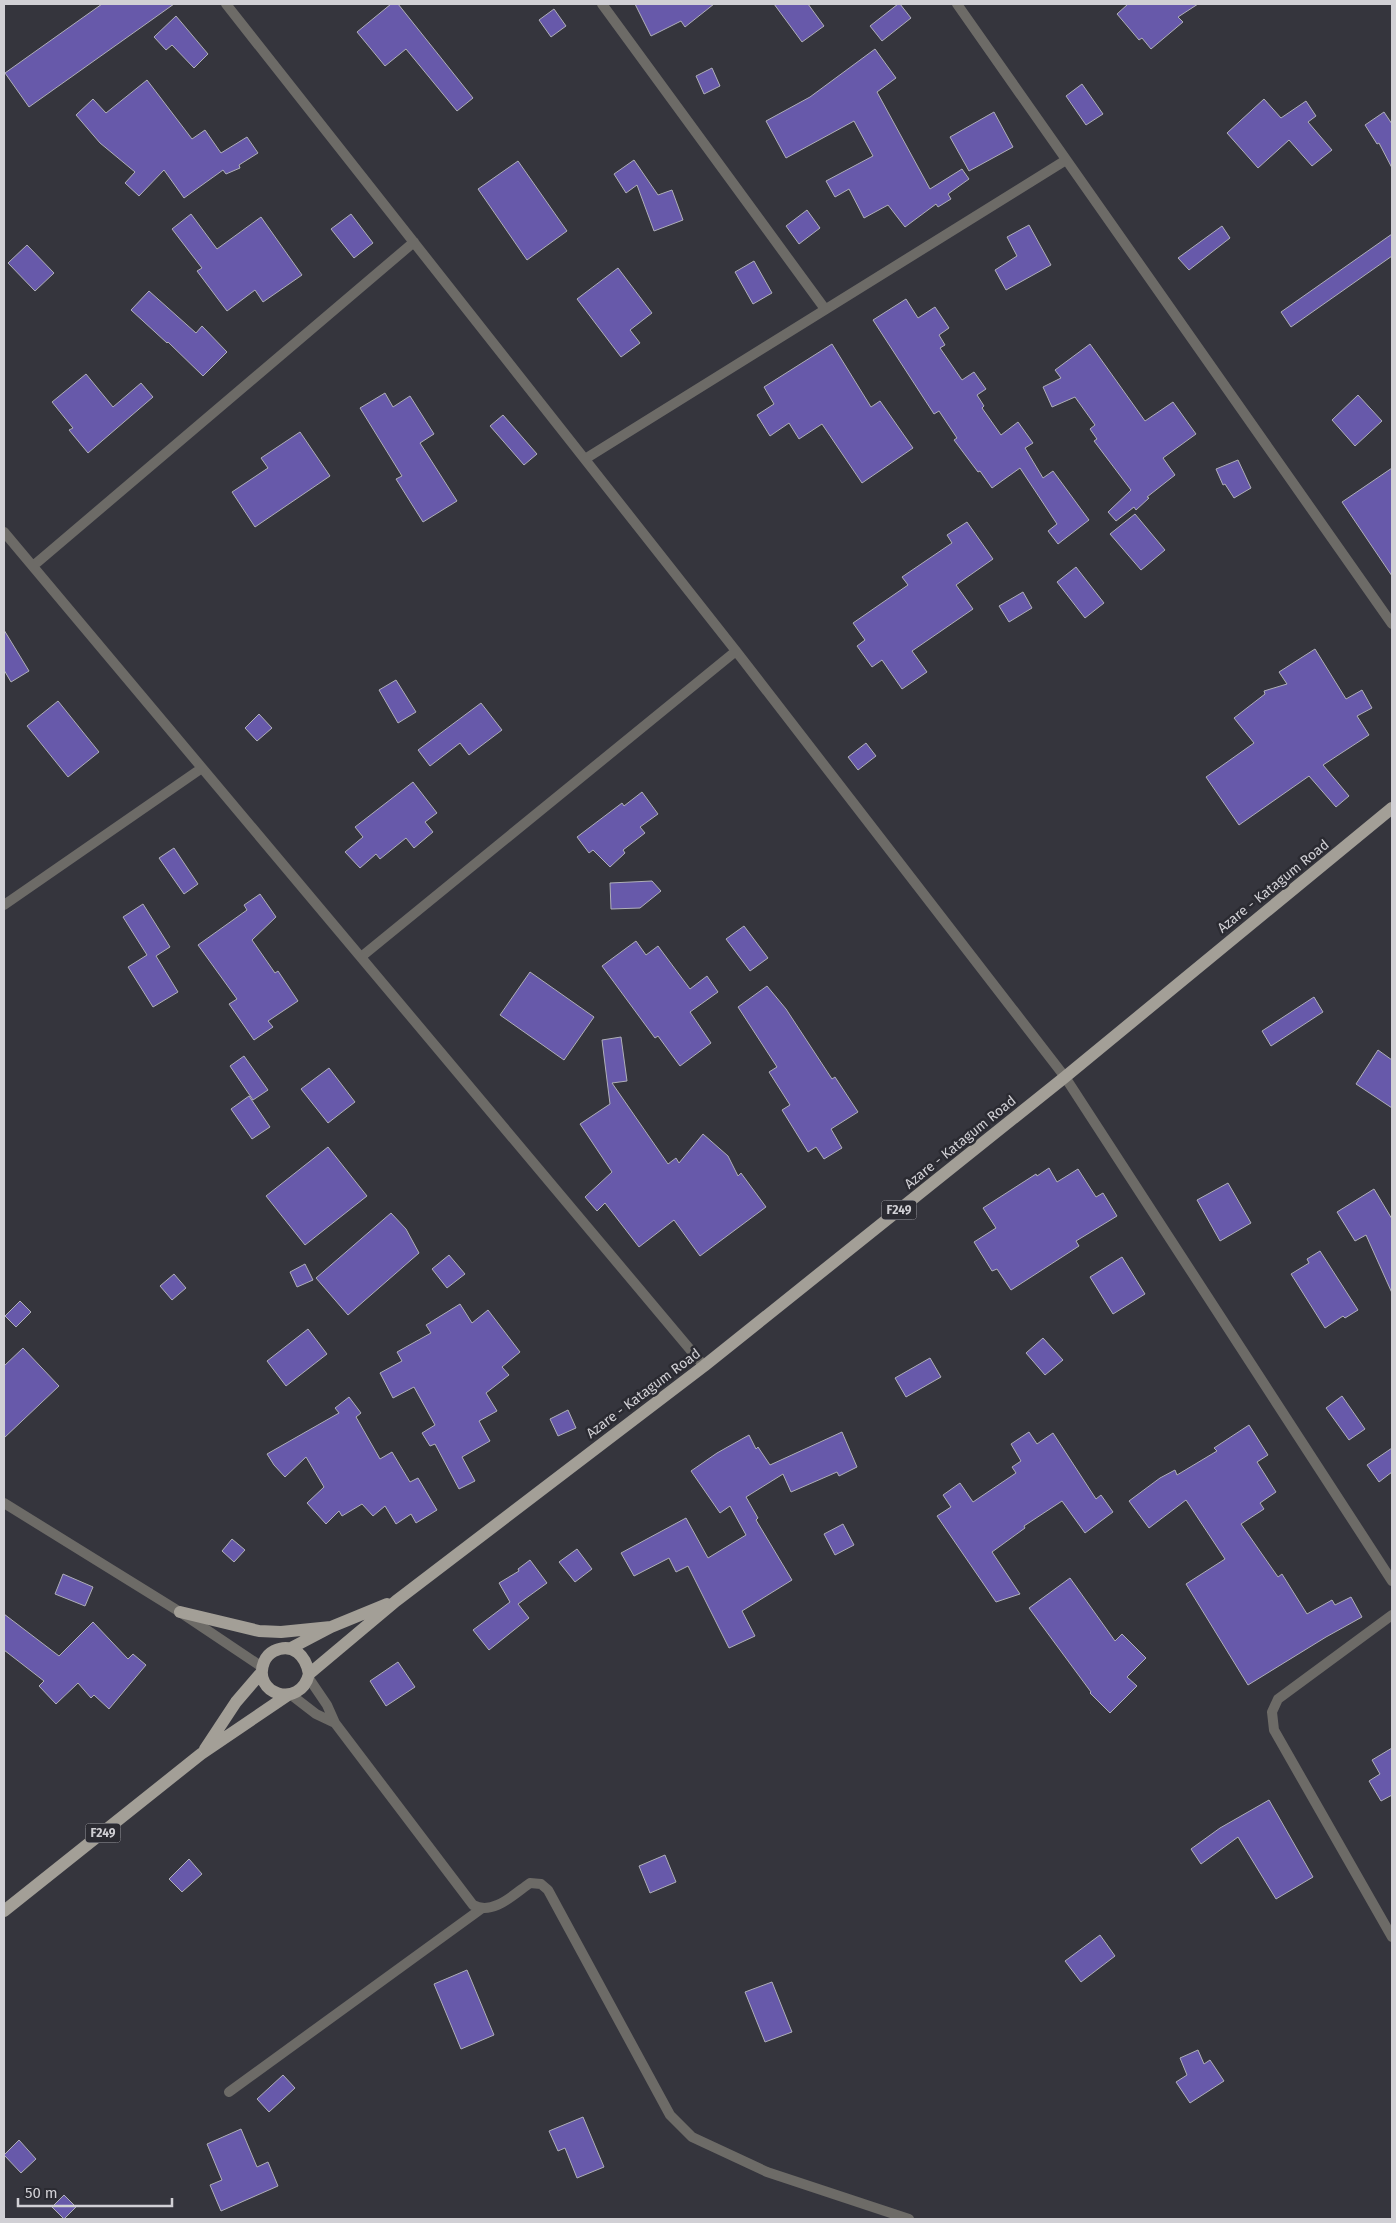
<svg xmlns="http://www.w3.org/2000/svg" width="1396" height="2223" viewBox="0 0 1396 2223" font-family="'Fira Sans',sans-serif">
<rect width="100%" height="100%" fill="#35353d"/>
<path fill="#6759aa" stroke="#afafb8" d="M 102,4 L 174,4 L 29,107 L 5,73 Z
M 391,4 L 398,4 L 473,98 L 457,111 L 406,49 L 385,66 L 357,32 Z
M 635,4 L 714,4 L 685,27 L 681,21 L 651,36 Z
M 774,4 L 808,4 L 824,26 L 802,42 Z
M 898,4 L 900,4 L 911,18 L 882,41 L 870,26 Z
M 1128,4 L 1198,4 L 1178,17 L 1183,22 L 1151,49 L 1142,38 L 1139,40 L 1117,14 Z
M 554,9 L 566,26 L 551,37 L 539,20 Z
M 176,16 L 208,54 L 194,68 L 172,45 L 166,50 L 154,37 Z
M 875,49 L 896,78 L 877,92 L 930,189 L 962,169 L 969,179 L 948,194 L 951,199 L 938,207 L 936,204 L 905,227 L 888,205 L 864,218 L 849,189 L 835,197 L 826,181 L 873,156 L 854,121 L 786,158 L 766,121 L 810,97 Z
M 712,68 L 720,86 L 704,94 L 696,76 Z
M 147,80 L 192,139 L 205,130 L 221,153 L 247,137 L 258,153 L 239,165 L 240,168 L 226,174 L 223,170 L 184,198 L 164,170 L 139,196 L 125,183 L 135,172 L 100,143 L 76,115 L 93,99 L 106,113 Z
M 1082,84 L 1103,114 L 1086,125 L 1066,96 Z
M 1264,99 L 1281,118 L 1306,101 L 1316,116 L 1308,122 L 1332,150 L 1312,166 L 1289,140 L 1258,168 L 1227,133 Z
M 994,112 L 1013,147 L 969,171 L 950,137 Z
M 1384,112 L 1392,124 L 1392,168 L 1379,143 L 1377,144 L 1365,125 Z
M 634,160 L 658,195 L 672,190 L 683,220 L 654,231 L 637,185 L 626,193 L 614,174 Z
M 518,161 L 567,231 L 527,260 L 478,189 Z
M 807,210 L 820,228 L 799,244 L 786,226 Z
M 191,214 L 217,249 L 261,217 L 302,275 L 263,302 L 255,290 L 227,311 L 197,271 L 202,268 L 172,229 Z
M 351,214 L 373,243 L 354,258 L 331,229 Z
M 1029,225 L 1051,265 L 1006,290 L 995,270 L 1017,256 L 1007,237 Z
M 1222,226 L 1230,238 L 1189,270 L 1178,258 Z
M 1392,234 L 1392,256 L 1291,327 L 1281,312 Z
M 27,245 L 54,273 L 35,291 L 8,263 Z
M 754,261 L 772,293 L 753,304 L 735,272 Z
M 618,268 L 652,313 L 630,330 L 640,343 L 621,357 L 577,299 Z
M 149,291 L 196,333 L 202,326 L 227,352 L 203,376 L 168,342 L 167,343 L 131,310 Z
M 906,299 L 918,318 L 935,307 L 949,328 L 939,335 L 945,345 L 940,348 L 962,380 L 974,372 L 986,389 L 977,395 L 984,406 L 982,408 L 1001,435 L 1018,422 L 1033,443 L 1025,448 L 1043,478 L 1053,471 L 1089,520 L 1058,544 L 1048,531 L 1057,524 L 1020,468 L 992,488 L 980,471 L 978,472 L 954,440 L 957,438 L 939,411 L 934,414 L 873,320 Z
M 832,344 L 871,407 L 880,401 L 913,448 L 862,483 L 822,424 L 799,439 L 789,423 L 770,436 L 757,415 L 774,404 L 764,387 Z
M 1090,344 L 1145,421 L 1173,402 L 1196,434 L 1163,458 L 1175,475 L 1147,497 L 1149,498 L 1136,510 L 1134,507 L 1116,521 L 1108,512 L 1131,490 L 1094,441 L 1097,439 L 1090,429 L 1095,425 L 1075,397 L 1052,407 L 1043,387 L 1061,378 L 1055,370 Z
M 86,374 L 113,407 L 141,383 L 153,397 L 88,453 L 69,430 L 73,428 L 52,402 Z
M 385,393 L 393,407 L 410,396 L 434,434 L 420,443 L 457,501 L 423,522 L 396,479 L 402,476 L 360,408 Z
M 1358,395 L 1382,421 L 1355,446 L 1332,420 Z
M 503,415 L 537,454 L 524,465 L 490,426 Z
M 300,432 L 330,476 L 255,527 L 232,492 L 268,468 L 261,458 Z
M 1238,460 L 1251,488 L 1234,498 L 1225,484 L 1223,485 L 1216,469 Z
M 1392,468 L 1392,576 L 1342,502 Z
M 1135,514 L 1165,550 L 1141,570 L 1110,534 Z
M 967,522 L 993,559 L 956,585 L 973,609 L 912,651 L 927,672 L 902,689 L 882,660 L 872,667 L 857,646 L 865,640 L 853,623 L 908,585 L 902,577 L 952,543 L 947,535 Z
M 1076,567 L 1104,603 L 1085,618 L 1057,582 Z
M 1023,592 L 1032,608 L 1009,622 L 999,606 Z
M 4,630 L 29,671 L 11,682 L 4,670 Z
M 1315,649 L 1346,699 L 1362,690 L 1372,708 L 1357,716 L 1369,735 L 1323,765 L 1349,796 L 1336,807 L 1309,776 L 1239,825 L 1206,777 L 1254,743 L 1234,718 L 1265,694 L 1264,691 L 1287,684 L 1279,672 Z
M 396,680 L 416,712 L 398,723 L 379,690 Z
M 58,701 L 99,752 L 68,777 L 27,726 Z
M 481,703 L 502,730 L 469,755 L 460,743 L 430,766 L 418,750 Z
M 259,714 L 272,728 L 257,741 L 245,728 Z
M 866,743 L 876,756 L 858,770 L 848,757 Z
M 413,782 L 437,813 L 425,822 L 433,832 L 414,848 L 406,838 L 380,859 L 376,854 L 360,868 L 345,852 L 363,837 L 355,827 Z
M 642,792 L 658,814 L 640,827 L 645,833 L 623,850 L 625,853 L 610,867 L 593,850 L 589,853 L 577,837 L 622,803 L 624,806 Z
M 174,848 L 198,884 L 184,894 L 159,858 Z
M 652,881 L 661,891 L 640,908 L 611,909 L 610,883 Z
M 260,894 L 276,917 L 252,940 L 275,973 L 278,971 L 298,1001 L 268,1021 L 273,1027 L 254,1040 L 229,1004 L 237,999 L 198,945 L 247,910 L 244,905 Z
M 143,904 L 170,947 L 156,956 L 178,992 L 153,1007 L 128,967 L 147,955 L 123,917 Z
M 744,926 L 768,958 L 750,971 L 726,939 Z
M 636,941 L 646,955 L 658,946 L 690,989 L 707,976 L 718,992 L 690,1012 L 711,1043 L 680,1066 L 658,1036 L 655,1038 L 602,966 Z
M 530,972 L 594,1017 L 564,1060 L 500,1015 Z
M 767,986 L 786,1009 L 832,1079 L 835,1077 L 858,1112 L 831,1129 L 842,1148 L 824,1159 L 816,1147 L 808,1152 L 782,1110 L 790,1105 L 769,1072 L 777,1067 L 738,1007 Z
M 1314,997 L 1323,1012 L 1271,1046 L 1262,1031 Z
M 621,1037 L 627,1081 L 612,1083 L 668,1164 L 676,1158 L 679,1163 L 703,1134 L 728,1156 L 738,1176 L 741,1173 L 766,1207 L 700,1256 L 674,1220 L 639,1247 L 605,1203 L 597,1211 L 585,1197 L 612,1172 L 580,1124 L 610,1104 L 602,1040 Z
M 1378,1050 L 1392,1060 L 1392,1108 L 1356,1084 Z
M 244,1056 L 268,1090 L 253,1100 L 230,1066 Z
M 329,1068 L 355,1102 L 328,1123 L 301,1089 Z
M 249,1096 L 270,1127 L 252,1139 L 231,1109 Z
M 328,1147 L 367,1196 L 305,1245 L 266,1196 Z
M 1049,1168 L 1057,1182 L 1078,1169 L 1096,1197 L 1103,1193 L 1117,1216 L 1076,1241 L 1079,1246 L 1011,1290 L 997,1269 L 992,1271 L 974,1242 L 996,1228 L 983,1208 L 1036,1174 L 1037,1176 Z
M 1228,1183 L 1251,1223 L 1220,1241 L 1197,1200 Z
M 1374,1189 L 1392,1219 L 1392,1293 L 1366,1235 L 1355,1241 L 1337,1212 Z
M 391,1213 L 406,1229 L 419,1253 L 348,1315 L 316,1278 Z
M 1320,1251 L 1358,1310 L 1345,1318 L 1343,1316 L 1325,1328 L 1291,1274 L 1309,1263 L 1307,1259 Z
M 449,1255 L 465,1274 L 447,1288 L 432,1269 Z
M 1122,1257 L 1145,1294 L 1113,1314 L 1090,1277 Z
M 305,1264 L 313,1280 L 297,1287 L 290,1272 Z
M 174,1274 L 186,1288 L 172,1300 L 160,1286 Z
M 20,1301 L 31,1312 L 16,1327 L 5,1316 Z
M 460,1304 L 472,1323 L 488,1310 L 520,1352 L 502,1367 L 509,1375 L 486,1393 L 497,1411 L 479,1421 L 490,1441 L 462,1457 L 475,1481 L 459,1489 L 435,1444 L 430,1446 L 422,1433 L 435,1425 L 414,1387 L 393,1398 L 380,1373 L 402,1361 L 397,1352 L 431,1333 L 426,1325 Z
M 308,1329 L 327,1354 L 286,1386 L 267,1361 Z
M 1043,1338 L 1063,1360 L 1045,1375 L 1026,1353 Z
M 23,1348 L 59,1386 L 4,1438 L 4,1366 Z
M 930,1358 L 941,1377 L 906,1397 L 895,1378 Z
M 1342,1396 L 1365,1429 L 1349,1440 L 1326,1408 Z
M 349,1397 L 361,1413 L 356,1417 L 380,1459 L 392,1452 L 410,1482 L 418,1478 L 437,1510 L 416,1523 L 411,1514 L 396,1524 L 385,1506 L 373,1516 L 362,1504 L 342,1516 L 339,1511 L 326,1524 L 307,1503 L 324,1487 L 306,1457 L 285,1477 L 274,1465 L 267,1454 L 339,1413 L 335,1408 Z
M 568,1410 L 576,1428 L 558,1436 L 550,1419 Z
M 1249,1425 L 1268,1455 L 1257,1462 L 1276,1492 L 1260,1503 L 1264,1509 L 1241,1524 L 1278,1577 L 1282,1574 L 1307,1614 L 1332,1600 L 1335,1605 L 1351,1597 L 1362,1617 L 1326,1637 L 1248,1685 L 1186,1584 L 1225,1559 L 1186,1500 L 1149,1528 L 1129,1501 L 1160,1478 L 1175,1470 L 1177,1475 L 1217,1451 L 1214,1448 Z
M 842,1432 L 857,1467 L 839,1476 L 837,1472 L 791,1492 L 783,1474 L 746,1497 L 758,1518 L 756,1520 L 792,1580 L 742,1611 L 755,1636 L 729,1648 L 688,1566 L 676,1572 L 669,1558 L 634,1576 L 621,1553 L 686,1518 L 708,1558 L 746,1535 L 730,1506 L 720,1513 L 691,1471 L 717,1453 L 749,1435 L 756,1449 L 758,1447 L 770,1465 Z
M 1029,1432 L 1037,1444 L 1053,1433 L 1096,1499 L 1101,1495 L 1113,1512 L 1085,1533 L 1062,1501 L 1024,1526 L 1025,1528 L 992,1552 L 1020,1594 L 996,1602 L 937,1516 L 951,1507 L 943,1495 L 960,1483 L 973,1502 L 1016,1473 L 1012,1467 L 1021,1461 L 1011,1444 Z
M 1392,1448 L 1392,1472 L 1379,1482 L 1367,1465 Z
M 843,1524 L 854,1545 L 835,1555 L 824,1534 Z
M 232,1539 L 245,1550 L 234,1562 L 222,1551 Z
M 577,1549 L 592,1569 L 575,1582 L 559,1562 Z
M 530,1560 L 547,1583 L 518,1604 L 529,1618 L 489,1650 L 473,1630 L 510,1602 L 499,1583 L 519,1571 L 518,1569 Z
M 63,1574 L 93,1587 L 85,1606 L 55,1594 Z
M 1070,1578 L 1115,1641 L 1122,1634 L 1146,1658 L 1127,1677 L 1137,1686 L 1110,1713 L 1090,1693 L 1091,1692 L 1029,1608 Z
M 4,1614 L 59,1656 L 93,1622 L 128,1659 L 133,1654 L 146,1665 L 109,1709 L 94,1695 L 91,1698 L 78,1683 L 56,1704 L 39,1686 L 44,1681 L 4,1650 Z
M 398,1662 L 415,1687 L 386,1706 L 370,1681 Z
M 1392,1748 L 1392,1795 L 1381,1801 L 1369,1781 L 1380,1774 L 1372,1760 Z
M 1269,1800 L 1313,1877 L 1276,1899 L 1238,1837 L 1201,1864 L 1191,1849 L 1220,1828 Z
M 665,1855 L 676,1882 L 650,1893 L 639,1866 Z
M 189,1859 L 202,1874 L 182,1892 L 169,1879 Z
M 1100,1935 L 1115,1956 L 1081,1982 L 1065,1961 Z
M 467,1970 L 494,2035 L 461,2049 L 434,1984 Z
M 772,1982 L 792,2032 L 765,2042 L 745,1992 Z
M 1198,2050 L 1204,2064 L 1210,2060 L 1224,2081 L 1190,2103 L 1176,2082 L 1187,2075 L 1180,2058 Z
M 283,2075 L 295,2088 L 269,2112 L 257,2099 Z
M 583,2117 L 604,2167 L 577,2178 L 565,2148 L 558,2151 L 549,2131 Z
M 241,2129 L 257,2167 L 268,2162 L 278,2186 L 221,2211 L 210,2185 L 222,2180 L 207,2144 Z
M 19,2140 L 36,2159 L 21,2173 L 4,2155 Z
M 64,2195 L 76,2207 L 64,2219 L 52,2207 Z"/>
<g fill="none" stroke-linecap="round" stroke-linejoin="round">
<path stroke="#6d6b67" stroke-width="10" d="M 226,4 L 736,651 L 1065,1077 L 1392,1581
M 602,4 L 825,309
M 957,4 L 1392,624
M 585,459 L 1066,160
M 4,532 L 704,1366
M 33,566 L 414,242
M 4,905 L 202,768
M 361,957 L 736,651
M 4,1503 L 180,1612 L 262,1667
M 1392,1615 L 1278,1699 L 1272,1712 L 1274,1730 L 1392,1937
M 308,1677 L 327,1705 L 335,1723 L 473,1905 C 493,1916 514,1894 530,1883 L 541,1884 L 548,1890 L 670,2115 L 692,2137 L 767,2172 L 909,2219
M 290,1694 L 316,1714 L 335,1723
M 229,2092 L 481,1909"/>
<path stroke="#a39f97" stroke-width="12" d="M 180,1612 L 259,1631 L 281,1632 L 331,1627
M 291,1648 L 331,1627 L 387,1604
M 309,1674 C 306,1656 293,1642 274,1651 C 270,1653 266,1657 264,1662 C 251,1694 300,1710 309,1674 L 396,1601 L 704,1366 L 1065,1077 L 1392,808
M 205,1749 L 236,1702 L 261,1673
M 4,1911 L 201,1754 L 288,1695"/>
</g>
<g text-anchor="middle" stroke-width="5" stroke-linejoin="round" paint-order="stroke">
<g fill="#2b2b32" stroke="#9f9ea4" stroke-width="1">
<rect x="881.5" y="1200.5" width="35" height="19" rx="4"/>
<rect x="85.5" y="1823.5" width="35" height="19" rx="4"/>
</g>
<g font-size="12" font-weight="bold" fill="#d1d0d5">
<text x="899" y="1214">F249</text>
<text x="103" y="1837">F249</text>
</g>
<g font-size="14" fill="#d1d0d5" stroke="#2b2b32">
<text transform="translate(1273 886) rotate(-39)" y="5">Azare - Katagum Road</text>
<text transform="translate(960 1142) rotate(-39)" y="5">Azare - Katagum Road</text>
<text transform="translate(643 1393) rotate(-37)" y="5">Azare - Katagum Road</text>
</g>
</g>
<rect width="1396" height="2223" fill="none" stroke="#d1d0d5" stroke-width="10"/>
<path d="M18 2198v8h154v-8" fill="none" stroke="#d1d0d5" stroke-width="2.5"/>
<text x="25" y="2198" font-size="15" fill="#d1d0d5" stroke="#2b2b32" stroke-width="4" paint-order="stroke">50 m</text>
</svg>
